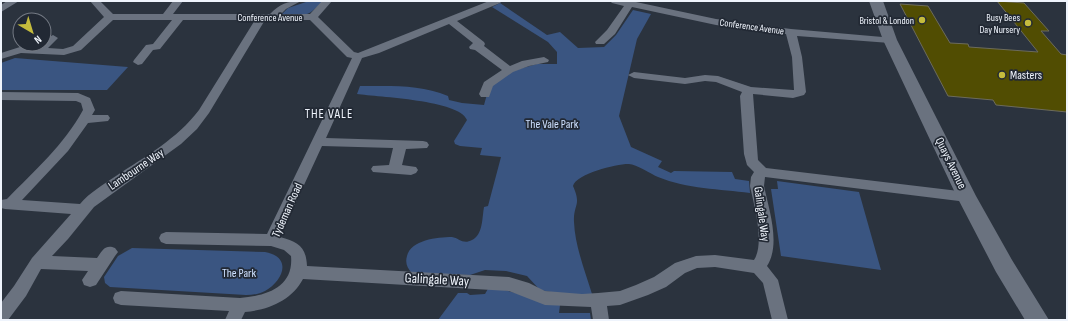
<svg xmlns="http://www.w3.org/2000/svg" width="1068" height="321" viewBox="0 0 1068 321" font-family="'Sofia Sans Condensed',sans-serif">
<rect width="100%" height="100%" fill="#2b333e"/>
<path fill="#3a5581" d="M 309,1 L 323,1 C 306,19 305,15 282,14 L 288,8 Z
M 500,3 L 547,35 L 560,32 L 578,48 L 604,47 L 616,35 L 633,10 L 651,14 L 637,39 L 619,116 L 631,147 L 662,161 L 658,167 L 671,173 L 674,171 L 732,172 L 735,179 L 749,181 L 750,193 C 720,189 687,189 658,177 C 651,174 635,163 628,164 C 616,164 576,174 573,186 C 582,206 573,204 574,222 C 575,246 585,271 592,294 L 573,296 L 540,290 L 527,276 L 506,271 L 485,270 L 470,275 L 412,273 C 407,268 405,263 407,256 C 411,240 437,237 452,237 C 459,238 463,245 472,240 C 483,235 482,218 484,207 L 488,206 L 501,157 L 480,155 L 482,148 L 460,146 L 455,144 L 454,141 L 467,120 C 460,100 378,97 357,94 L 360,86 C 390,86 420,84 448,96 L 449,100 L 462,103 L 484,105 L 489,87 L 512,71 L 537,64 L 557,64 L 557,52 L 548,42 L 492,7 Z
M 15,58 L 128,67 L 107,90 L 1,90 L 1,63 Z
M 777,181 L 859,192 L 881,270 L 781,256 L 771,189 L 778,189 Z
M 132,248 L 265,252 C 293,257 283,281 265,291 C 259,294 253,295 246,295 L 110,287 L 105,283 L 104,277 L 118,256 Z
M 489,287 L 501,289 L 560,305 L 559,313 L 590,313 L 591,320 L 438,320 L 458,293 L 467,293 L 470,295 L 485,294 Z"/>
<path fill="#514d02" stroke="#6c6b5c" d="M 997,1 L 1024,3 L 1049,31 L 1041,31 L 1061,54 L 1067,55 L 1067,112 L 996,105 L 993,100 L 948,96 L 900,4 L 928,6 L 950,43 L 968,44 L 969,47 L 1038,52 Z"/>
<g fill="none" stroke-linecap="round" stroke-linejoin="round">
<path fill="#6a727f" fill-rule="evenodd" d="M 7,1 L 19,1 L 1,12 L 1,5 Z
M 90,1 L 100,1 L 113,14 L 163,14 L 173,1 L 183,1 L 173,14 L 270,14 C 280,4 287,1 301,1 L 286,9 L 281,14 L 310,14 L 322,1 L 332,1 L 318,17 L 354,52 L 358,53 L 489,1 L 502,1 L 500,3 L 457,21 L 484,42 L 485,44 L 484,46 L 510,66 L 522,61 L 544,57 L 549,60 L 548,62 L 529,66 L 513,72 L 493,86 L 489,97 L 481,97 L 479,94 L 484,82 L 502,70 L 475,50 L 470,49 L 469,47 L 473,43 L 449,24 L 379,53 L 362,58 L 326,138 L 423,141 L 427,142 L 429,145 L 427,148 L 406,149 L 402,165 L 416,167 L 418,170 L 416,173 L 411,175 L 373,172 L 371,169 L 373,166 L 389,165 L 393,148 L 322,146 L 280,237 C 298,242 306,246 307,266 L 509,277 L 529,283 L 545,291 L 582,294 L 598,293 L 620,291 L 636,285 L 654,277 L 675,263 L 696,256 L 715,255 L 754,260 C 765,243 754,205 750,186 L 751,177 L 754,172 L 747,165 L 744,154 L 740,96 L 742,92 L 716,82 L 705,81 L 685,84 L 634,78 L 628,75 L 634,72 L 685,78 L 705,75 L 718,76 L 751,87 L 793,90 L 794,90 L 792,57 L 786,34 L 716,25 L 632,7 L 615,34 L 604,44 L 596,44 L 595,42 L 607,30 L 624,6 L 612,3 L 610,1 L 637,1 L 636,2 L 716,19 L 791,29 L 894,38 L 895,40 L 890,43 L 797,36 L 802,57 L 806,92 L 804,95 L 793,98 L 753,94 L 758,160 L 766,168 L 967,192 L 972,193 L 974,197 L 972,201 L 967,202 L 765,177 L 764,186 C 769,210 781,244 767,266 L 778,280 L 788,320 L 772,320 L 763,283 L 754,273 L 715,267 L 697,268 L 685,273 L 666,287 L 648,295 L 620,305 L 607,306 L 609,320 L 593,320 L 591,307 L 545,305 L 509,291 L 303,279 C 292,300 269,310 245,312 L 241,320 L 225,320 L 229,311 L 121,305 L 115,303 L 113,298 L 115,293 L 121,291 L 240,298 C 267,296 294,287 291,256 L 284,250 L 271,246 L 166,244 L 161,242 L 159,238 L 161,234 L 166,232 L 267,234 L 352,58 L 347,57 L 310,20 L 265,20 L 209,113 L 197,129 L 181,144 L 94,207 L 68,239 L 52,256 L 97,258 C 102,251 105,244 115,248 L 118,252 L 115,256 L 96,285 L 90,287 L 84,285 L 82,280 L 88,271 L 41,269 L 26,296 L 8,320 L 1,320 L 1,303 L 14,286 L 32,258 L 71,214 L 5,209 L 1,208 L 1,200 L 7,199 C 34,171 64,145 83,110 L 81,103 L 76,101 L 1,100 L 1,92 L 78,93 L 90,98 L 95,110 L 92,115 L 108,115 L 110,118 L 108,121 L 88,123 L 68,151 L 22,200 L 80,204 C 89,193 104,184 116,176 C 146,156 177,139 199,110 L 255,20 L 183,20 L 160,49 L 153,50 L 142,64 L 138,65 L 133,62 L 134,60 L 146,45 L 153,44 L 172,20 L 113,20 L 81,50 L 64,55 L 21,53 L 1,59 L 1,53 L 20,47 L 36,48 L 40,44 L 44,44 L 44,40 L 53,35 L 58,38 L 48,48 L 63,49 L 73,46 L 104,17 Z"/>
<path fill="#6a727f" fill-rule="evenodd" d="M 869,1 L 883,1 L 897,40 L 976,196 L 1012,260 L 1049,320 L 1025,320 L 996,272 L 957,197 L 883,40 Z"/>
</g>
<g fill="#c5bc3d" stroke="#222934" stroke-width="1.5">
<circle cx="922" cy="20" r="4"/>
<circle cx="1028" cy="23" r="4"/>
<circle cx="1002" cy="75" r="4"/>
</g>
<g text-anchor="middle" stroke-width="3.5" stroke-linejoin="round" paint-order="stroke">
<g font-size="10" fill="#eff4fc" stroke="#222934">
<text x="270" y="21">Conference Avenue</text>
<text transform="translate(752 26) rotate(8)" y="4">Conference Avenue</text>
</g>
<g font-size="10" fill="#eff4fc" stroke="#222934" text-anchor="end">
<text x="1020" y="21">Busy Bees<tspan x="1020" dy="12">Day Nursery</tspan></text>
<text x="914" y="24">Bristol &amp; London</text>
</g>
<g font-size="12" fill="#eff4fc" stroke="#222934" text-anchor="start">
<text x="1010" y="79">Masters</text>
</g>
<g font-size="12" fill="#cde0ff" stroke="#222934">
<text x="552" y="128">The Vale Park</text>
<text x="239" y="277">The Park</text>
</g>
<g font-size="12" fill="#eff4fc" stroke="#222934">
<text transform="translate(951 163) rotate(64)" y="4">Quays Avenue</text>
<text transform="translate(136 169) rotate(-34)" y="4">Lambourne Way</text>
<text transform="translate(287 210) rotate(-66)" y="4">Tydeman Road</text>
<text transform="translate(762 214) rotate(82)" y="4">Galingale Way</text>
</g>
<g font-size="13" letter-spacing="1" fill="#eff4fc" stroke="#222934">
<text x="329" y="118">THE VALE</text>
</g>
<g font-size="14" fill="#eff4fc" stroke="#222934">
<text transform="translate(437 279) rotate(3)" y="5">Galingale Way</text>
</g>
</g>
<rect width="1068" height="321" fill="none" stroke="#eff4fc" stroke-width="4"/>
<g transform="translate(32 32) rotate(142)"><circle r="19" fill="#222934" stroke="#747a84"/>
<path d="M0-3L7 15L0 10L-7 15Z" fill="#c5bc3d"/>
<text y="-6" font-size="11" font-weight="bold" text-anchor="middle" fill="#eff4fc">N</text>
</g>
</svg>
